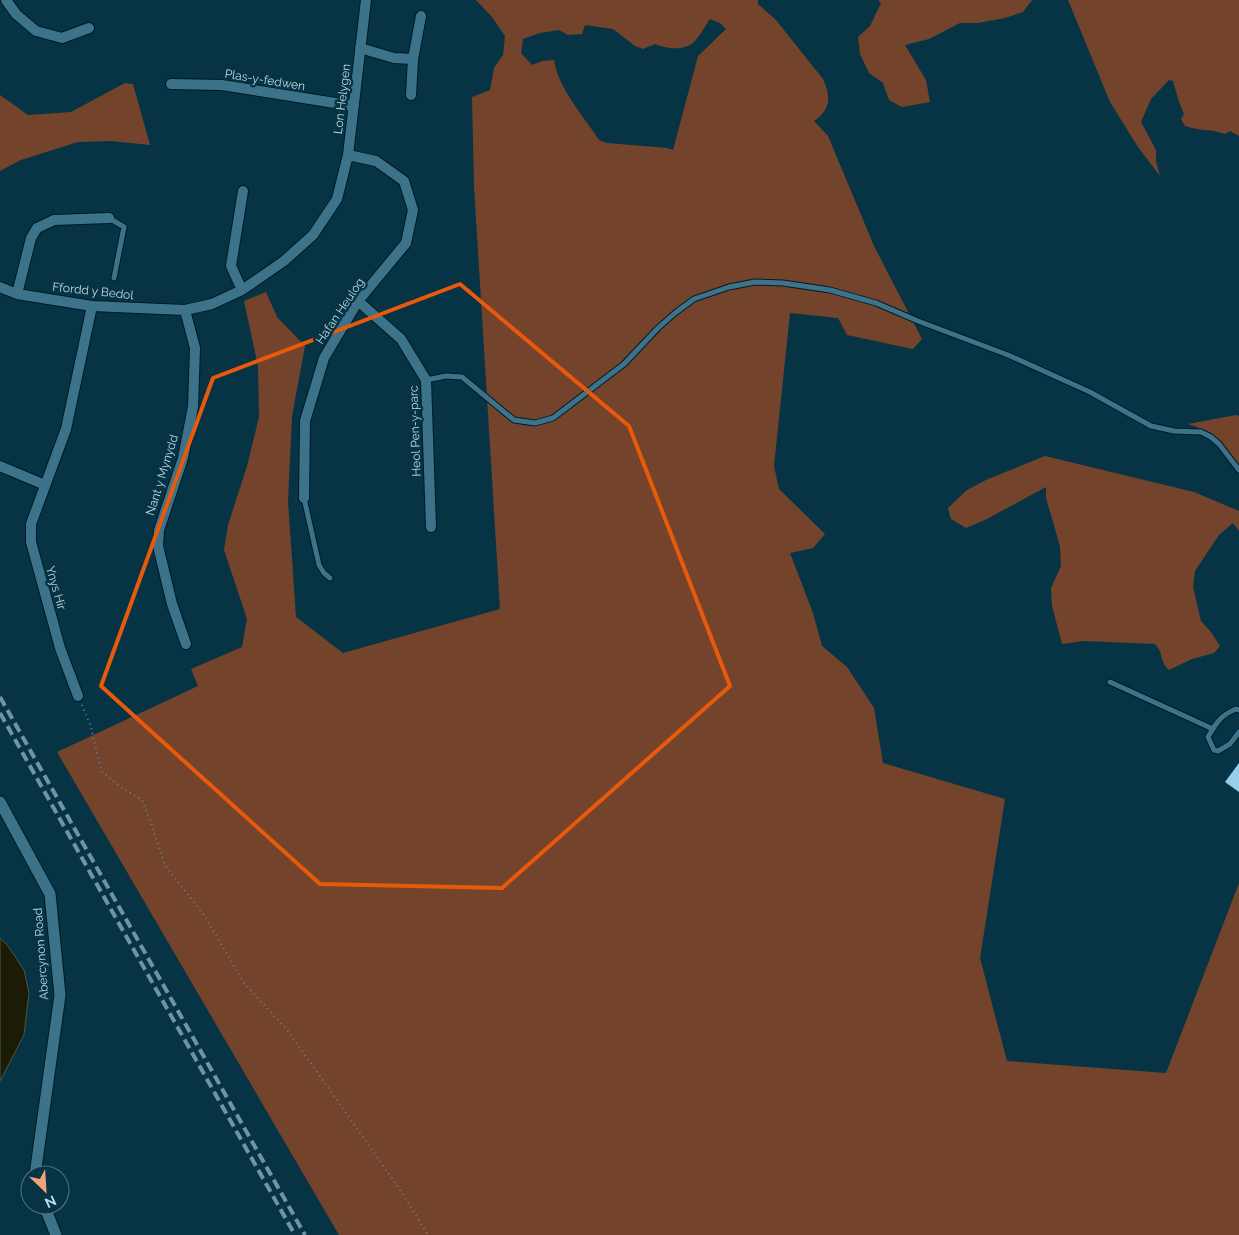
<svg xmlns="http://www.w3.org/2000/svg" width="1239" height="1235" viewBox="0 0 1239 1235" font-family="Raleway,sans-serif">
<rect width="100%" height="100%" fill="#073444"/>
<path fill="#73442b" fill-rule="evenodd" d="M 476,0 L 758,0 L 758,4 L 776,20 L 823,79 C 831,97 831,109 814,121 L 828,136 L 874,246 L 922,339 L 913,349 L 847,335 L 838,318 L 790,313 L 774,466 L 779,489 L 825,534 L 813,548 L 790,553 L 813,613 L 822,646 L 847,667 L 874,708 L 883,763 L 1005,799 L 980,958 L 1007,1061 L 1166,1073 L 1239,883 L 1239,1235 L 339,1235 L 57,752 L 198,686 L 191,669 L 242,647 L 247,619 L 224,550 L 228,525 L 247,466 L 259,417 L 258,366 L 244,301 L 266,292 L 277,317 L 305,346 L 292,416 L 288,501 L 296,617 L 343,653 L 500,609 L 474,186 L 472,97 L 490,90 L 494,68 L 503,55 L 505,36 L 492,17 ZM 710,19 L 720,23 L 726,29 L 698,56 L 673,150 L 667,148 L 607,143 L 599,140 C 583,115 559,90 554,60 L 542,61 L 532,65 L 521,53 L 523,39 L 540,33 L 559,30 L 568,35 L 582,34 L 585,25 L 613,29 L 635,46 L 643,49 L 655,44 C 667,49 684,51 694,42 C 700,36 705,26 710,19 Z
M 878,0 L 1032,0 L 1023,12 L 1005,18 L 978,23 L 960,23 L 929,39 L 905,45 L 926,80 L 930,102 L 902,107 L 889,100 L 883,83 L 869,73 L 860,54 L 858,37 L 870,26 L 881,3 Z
M 1068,0 L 1239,0 L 1239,136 L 1230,131 L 1225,134 C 1212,129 1199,131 1185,126 L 1181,119 L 1184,114 L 1179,102 L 1173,81 L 1169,80 L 1151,99 L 1141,122 L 1156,150 L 1156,161 L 1160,176 L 1138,147 L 1110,102 Z
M 125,83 L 133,84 L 150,145 L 111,141 L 78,142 L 21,160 L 0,171 L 0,95 L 28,115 L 71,112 Z
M 1236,415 L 1239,416 L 1239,466 C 1222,443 1217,433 1188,424 Z
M 1045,456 L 1194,492 L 1239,511 L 1239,531 L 1233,523 L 1219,535 L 1195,571 L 1193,587 L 1201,621 L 1211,632 L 1220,646 L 1214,653 L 1192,659 L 1169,670 C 1158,659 1165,655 1155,644 L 1084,641 L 1062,644 L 1052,606 L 1051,588 L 1061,566 L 1060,546 L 1046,498 L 1046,487 L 985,520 L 966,528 L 951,519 L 948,508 L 967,490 L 988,479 Z"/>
<path fill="#1c1c06" stroke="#4d5549" d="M 0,938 L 8,946 L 24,970 L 29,993 L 24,1035 L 0,1081 Z"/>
<path fill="#97cfe8" d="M 1239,763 L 1239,792 L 1225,782 Z"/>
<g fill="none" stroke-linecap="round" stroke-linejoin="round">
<defs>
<path id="service" d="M 109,218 L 124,227 L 114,278
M 426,380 L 446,376 L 462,377 L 514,420 L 535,423 L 553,418 L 624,364 L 658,328 L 675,313 L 694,299 L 729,287 L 755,282 L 783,283 L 830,290 L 876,303 L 918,321 L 1008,355 L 1090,392 L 1151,426 L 1174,431 L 1201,432 L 1211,437 L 1219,444 L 1239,470
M 304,498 L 319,565 L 324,573 L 330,578
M 1110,682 L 1213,729
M 1239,710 L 1236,709 C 1221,715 1216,723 1208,737 L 1214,750 L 1218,751 L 1230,744 L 1239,732"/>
<path id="minor" d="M 6,0 L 16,14 L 36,31 L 62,38 L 89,28
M 360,48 L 394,58 L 413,59 L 421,16
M 171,84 L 222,85 L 354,106
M 411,95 L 413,59
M 0,287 L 17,294 L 92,306 L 185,310 L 212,304 L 242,290 L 284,261 L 313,235 L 337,199 L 348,155 L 366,0
M 242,290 L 231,266 L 243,191
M 17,294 L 31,238 L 37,228 L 54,220 L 109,218
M 358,301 L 401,339 L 426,380 L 431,527
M 185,310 L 195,348 L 193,407 L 183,458 L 159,530 L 158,546 L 172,604 L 186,644
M 0,466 L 45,485
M 304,498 L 305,421 L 324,358 L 358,301 L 406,243 L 413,210 L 404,181 L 376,161 L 348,155
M 78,696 L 60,648 L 31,542 L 31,524 L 66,429 L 92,306"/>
<path id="tertiary" d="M 0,802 L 50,894 L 60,995 L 35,1175
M 44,1205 L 56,1235"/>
</defs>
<use href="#service" stroke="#001a26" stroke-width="7"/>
<use href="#minor" stroke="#001a26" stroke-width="12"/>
<use href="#tertiary" stroke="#001a26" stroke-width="13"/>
<path stroke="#618594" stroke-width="2" stroke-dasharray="1 4" stroke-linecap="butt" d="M 82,705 L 91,727 L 101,771 L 122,788 L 142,800 L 150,820 L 165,865 L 204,915 L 244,983 L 288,1031 L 401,1191 L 428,1235"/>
<use href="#service" stroke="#3c738a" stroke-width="5"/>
<use href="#minor" stroke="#3c738a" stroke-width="10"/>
<use href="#tertiary" stroke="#3c738a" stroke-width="11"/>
<path stroke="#7193a2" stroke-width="4" stroke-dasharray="10 5" stroke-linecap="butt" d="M 0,697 L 305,1235
M 0,713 L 295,1235"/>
</g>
<path fill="none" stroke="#e8590c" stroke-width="4" stroke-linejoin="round" d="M 460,284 L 629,426 L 730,686 L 502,888 L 320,884 L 101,686 L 213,378 Z"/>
<g text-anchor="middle" stroke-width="5" stroke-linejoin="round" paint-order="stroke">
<g font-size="12" fill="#bed9e6" stroke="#073444">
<text transform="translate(265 80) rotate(9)" y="4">Plas-y-fedwen</text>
<text transform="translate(342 99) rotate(-83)" y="4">Lon Helygen</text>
<text transform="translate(93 291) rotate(6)" y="4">Ffordd y Bedol</text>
<text transform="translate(340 311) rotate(-56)" y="4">Hafan Heulog</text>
<text transform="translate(415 431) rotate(-92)" y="4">Heol Pen-y-parc</text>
<text transform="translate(162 475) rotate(-73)" y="4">Nant y Mynydd</text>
<text transform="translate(56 588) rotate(74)" y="4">Ynys Hir</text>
<text transform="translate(41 954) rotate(-94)" y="4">Abercynon Road</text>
</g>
</g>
<g transform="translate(45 1190) rotate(155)"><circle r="24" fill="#073444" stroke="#507685"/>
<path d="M0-4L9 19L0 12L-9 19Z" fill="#f0a27a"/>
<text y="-8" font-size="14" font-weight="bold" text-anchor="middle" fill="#bed9e6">N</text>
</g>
</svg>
